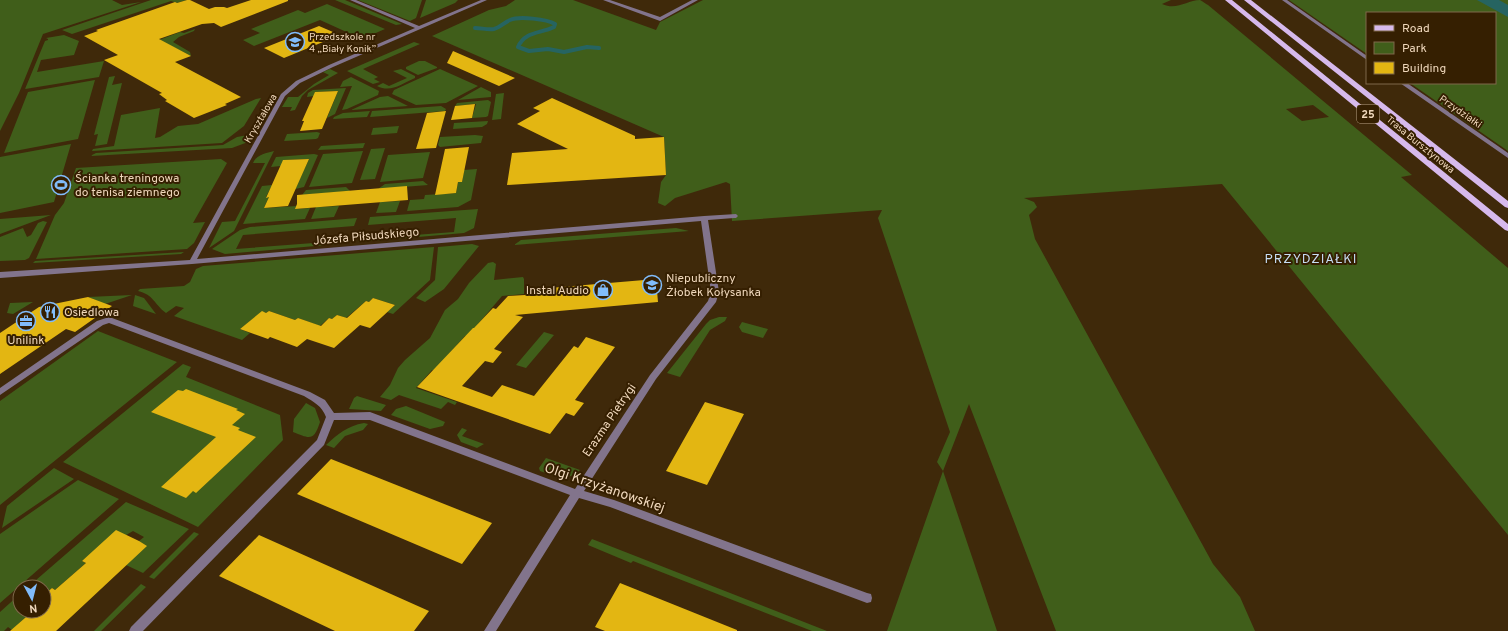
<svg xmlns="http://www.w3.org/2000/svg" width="1508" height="631" viewBox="0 0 1508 631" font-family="Overpass,sans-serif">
<rect width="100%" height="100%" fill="#3f290a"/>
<path fill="#405e1a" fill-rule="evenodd" d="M 0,0 L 112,0 L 122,5 L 141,2 L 43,34 L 19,93 L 0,131 Z
M 151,0 L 187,0 L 177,3 L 171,1 L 72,34 L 62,30 Z
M 335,0 L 345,0 L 402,24 L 396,25 Z
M 358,0 L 422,0 L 416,18 L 410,21 Z
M 426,0 L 458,0 L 455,3 L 420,18 Z
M 515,0 L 573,0 L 656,30 L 660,22 L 703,0 L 1171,0 L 1162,4 C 1177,11 1187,0 1200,0 C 1202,1 1206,4 1208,5 L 1412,175 L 1401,177 L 1508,268 L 1508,535 L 1222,184 L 1024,198 L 1034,202 L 1037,207 L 1029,215 L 1035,239 L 1213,564 L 1240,597 L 1255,631 L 1056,631 L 969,404 L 943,471 L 997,631 L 887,631 L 943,471 L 937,462 L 950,432 L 878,218 L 882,210 L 732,221 L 730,184 L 726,182 L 675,198 L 665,206 L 658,203 L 661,182 L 666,175 L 664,137 L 432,36 L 489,10 L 506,6 ZM 1313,105 L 1329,117 L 1302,121 L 1286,109 Z
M 1289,0 L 1508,0 L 1508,151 L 1410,83 L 1495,83 L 1495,13 L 1367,13 L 1367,54 Z
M 327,4 L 385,29 L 362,39 L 320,20 L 254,46 L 243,40 L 260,33 L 251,29 L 298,10 L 305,13 Z
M 195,29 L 194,31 L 179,37 L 173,42 L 190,52 L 191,56 L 159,40 L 180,32 L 184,33 Z
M 64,35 L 79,41 L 74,55 L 41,60 L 37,72 L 104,61 L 99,77 L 25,89 L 45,41 L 48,40 L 48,39 L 46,38 Z
M 414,42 L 420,44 L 363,69 L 378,77 L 374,79 L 380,82 L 373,84 L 347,71 Z
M 419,61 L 425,61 L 437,67 L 437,68 L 418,75 L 406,69 L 406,67 Z
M 330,69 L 338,73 L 308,90 L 302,96 L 295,110 L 290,111 L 292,107 L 282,107 L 288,97 L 298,97 L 314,84 L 329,75 L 323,72 Z
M 401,69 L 415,76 L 415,78 C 401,84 391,93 377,86 L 383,83 L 389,86 L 407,78 L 393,71 Z
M 440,69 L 478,86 L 446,103 L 416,105 L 392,94 L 394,90 Z
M 115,76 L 112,85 L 122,83 L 107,144 L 95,146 L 98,134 L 94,135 L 109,77 Z
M 351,77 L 379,91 L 378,95 L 347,109 L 342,110 L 352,86 L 340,87 L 343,81 Z
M 95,80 L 78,139 L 4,153 L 28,92 Z
M 481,87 L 491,92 L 491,97 L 458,100 Z
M 346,88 L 335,114 L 327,118 L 338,91 L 316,92 L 314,96 L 307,97 L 308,93 L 313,90 Z
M 504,93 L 501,119 L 492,120 L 496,94 Z
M 388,96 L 408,106 L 351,110 L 380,97 Z
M 261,98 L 244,126 L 222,143 L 92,151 L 93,149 L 114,146 L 121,115 L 160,108 L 155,138 L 120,145 L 160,137 L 178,126 L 198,124 L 256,99 Z
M 488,100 L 491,102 L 488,116 L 486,117 L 472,118 L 476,104 L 455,106 L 457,103 Z
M 441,106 L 446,109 L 445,111 L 370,117 L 372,111 Z
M 370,111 L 367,117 L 333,119 L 334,117 L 343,113 Z
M 488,121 L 487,124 L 482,127 L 453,129 L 454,123 Z
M 399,126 L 397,133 L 371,135 L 373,128 Z
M 317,132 L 320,133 L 318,138 L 316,139 L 284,141 L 287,134 Z
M 248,135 L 254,136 L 248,142 L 232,148 L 90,156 L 96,153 L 223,145 L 237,137 Z
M 475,135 L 483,136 L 481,143 L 440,147 L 438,145 L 440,137 Z
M 365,143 L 363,148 L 318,150 L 321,146 Z
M 71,144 L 54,202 L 0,213 L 0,157 Z
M 385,148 L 375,179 L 360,180 L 371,149 Z
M 274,151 L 234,231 L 209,248 L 222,222 L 235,221 L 265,163 L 253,163 C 256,155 266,153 274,151 Z
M 363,151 L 352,183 L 309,187 L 323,154 Z
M 430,152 L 423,178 L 380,182 L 388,155 Z
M 314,154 L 318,155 L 304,187 L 295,189 L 309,159 L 284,160 L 281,166 L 271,167 L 276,157 Z
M 221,159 L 227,163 L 193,223 L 205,222 L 194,243 L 187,249 L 36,259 L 55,215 L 64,203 L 76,168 Z
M 477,169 L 471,200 L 458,207 L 407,211 L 410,200 L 424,199 L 425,195 L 456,193 L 458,182 L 462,182 L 464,170 Z
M 423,181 L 428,185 L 378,189 L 385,184 Z
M 272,185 L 266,197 L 269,197 L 264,208 L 297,206 L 296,209 L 310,208 L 305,219 L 243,224 L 262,186 Z
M 346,187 L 350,191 L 302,195 L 306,190 Z
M 400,201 L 396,212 L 376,213 L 380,202 Z
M 339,206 L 334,217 L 311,219 L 316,207 Z
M 478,209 L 474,228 L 464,233 L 360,242 L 358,241 L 362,239 L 454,232 L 456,218 L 368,225 L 370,217 Z
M 51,215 L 0,234 L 0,219 Z
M 357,218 L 354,226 L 243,235 L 236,249 L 340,241 L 337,244 L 225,254 L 212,249 L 240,230 L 250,227 Z
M 43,221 L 47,222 L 29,258 L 25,260 L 0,261 L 0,237 L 23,228 L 27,237 L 31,235 L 38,223 Z
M 676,228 L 689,231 L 514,245 L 521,240 Z
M 472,244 L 479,246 L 444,289 L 425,302 L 416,298 L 435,280 L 438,247 Z
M 434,247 L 430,280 L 393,314 L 387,312 L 395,305 L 373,298 L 369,302 L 366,301 L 346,318 L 337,315 L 332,319 L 329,318 L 320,326 L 298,318 L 295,320 L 269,311 L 266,313 L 262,312 L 240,329 L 250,333 L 242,340 L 174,316 L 184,308 L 176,306 L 166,313 C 154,304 154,295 138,291 L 140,289 L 184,286 L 190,282 L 196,269 L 203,266 Z
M 184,252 L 181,254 L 33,263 L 35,261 Z
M 493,262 L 496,264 L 494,280 L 523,277 L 524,279 L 524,294 L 502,296 L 478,324 L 470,337 L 465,336 L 447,356 L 437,372 L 432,370 L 416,388 L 454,401 L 457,402 L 455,405 L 448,402 L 441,409 L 399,395 L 391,400 L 380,397 L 390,385 L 398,368 L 405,360 L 430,338 L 445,310 L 458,299 L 469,283 L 488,263 Z
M 132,295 L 105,304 L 88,297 Z
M 135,295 L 144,298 L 156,314 L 133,306 Z
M 33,302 L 13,314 L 7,313 L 10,303 Z
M 719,317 L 727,317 L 725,321 L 710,330 L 680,377 L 667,373 L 706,324 L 710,320 Z
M 742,322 L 768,329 L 763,338 L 742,332 L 739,327 Z
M 98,331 L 177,362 L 0,505 L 0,401 Z
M 544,332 L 554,335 L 526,368 L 516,365 Z
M 183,364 L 191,367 L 186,377 L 280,415 L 283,440 L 198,527 L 63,462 Z
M 357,396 L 386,405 L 381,411 L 349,409 L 354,398 Z
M 306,403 L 315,408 L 320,422 C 314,441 310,439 293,432 L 294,419 Z
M 406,406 L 445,422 L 443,426 L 430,429 L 391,415 L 396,409 Z
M 364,423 L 368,424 L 363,430 L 345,436 L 334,448 L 326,445 C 338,434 347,426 364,423 Z
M 462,428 L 467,430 L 462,436 L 484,444 L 477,448 L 461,442 L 457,435 Z
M 546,458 L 580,470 C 568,482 554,476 540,471 L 539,468 Z
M 54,468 L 74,479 L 2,528 L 7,506 Z
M 78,480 L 119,499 L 0,603 L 0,534 Z
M 126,502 L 189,529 L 143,573 L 126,565 L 139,541 L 144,537 L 133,531 L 82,561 L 86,563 L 55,590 L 52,588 L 44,595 L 44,587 L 28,587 Z
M 194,532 L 199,534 L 154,579 L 149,577 Z
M 592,539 L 827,631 L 812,631 L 633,561 L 631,563 L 588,545 Z
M 141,584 L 146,587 L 101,631 L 94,631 Z
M 20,594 L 20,611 L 33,611 L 12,630 L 8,627 L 4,631 L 0,631 L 0,612 Z"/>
<path fill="#266461" d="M 1477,0 L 1499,0 L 1508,5 L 1508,17 Z"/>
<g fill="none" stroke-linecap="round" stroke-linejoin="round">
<path stroke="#266461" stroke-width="4" d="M 475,28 C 481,28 488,30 494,29 C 499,28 505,22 510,20 C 519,16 547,19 555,24 L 554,27 C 540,34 525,31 518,47 L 529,51 L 548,49 L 564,52 L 587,47 L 599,48"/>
</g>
<path fill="#e3b612" d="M 187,0 L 190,0 L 209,9 L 215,7 L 224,7 L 227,8 L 251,0 L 288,0 L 288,1 L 221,27 L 214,23 L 202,24 L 159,39 L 191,56 L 175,62 L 241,97 L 225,104 L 227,105 L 194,118 L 165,101 L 167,100 L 159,94 L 162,93 L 104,60 L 118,55 L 84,36 L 98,31 L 96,30 L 175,2 L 177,3 Z
M 319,26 L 340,35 L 284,58 L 264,48 Z
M 453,51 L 515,78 L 499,86 L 447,63 Z
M 338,91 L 322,129 L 300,131 L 304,121 L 302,121 L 315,92 Z
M 552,98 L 635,136 L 635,139 L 664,137 L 666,175 L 507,185 L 512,153 L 568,149 L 517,124 L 540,111 L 533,108 Z
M 475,104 L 472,118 L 451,120 L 455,106 Z
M 446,111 L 436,148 L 416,149 L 427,113 Z
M 469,147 L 462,182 L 458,182 L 456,193 L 435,195 L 445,149 Z
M 309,159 L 288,206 L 264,208 L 269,197 L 266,198 L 283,160 Z
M 407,186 L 408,200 L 295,209 L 297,204 L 297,195 Z
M 656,279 L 658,302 L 515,315 L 523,317 L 494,349 L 502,352 L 493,363 L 485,361 L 462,386 L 492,397 L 502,385 L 534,396 L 574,346 L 578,348 L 586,337 L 615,347 L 575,400 L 584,403 L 574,416 L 566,413 L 550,434 L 417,387 L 473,328 L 474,328 L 493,308 L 496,309 L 508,296 L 525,295 L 526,290 Z
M 88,297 L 112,306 L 75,332 L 66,329 L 0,374 L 0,333 L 39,307 Z
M 373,298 L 395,305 L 370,328 L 360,325 L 334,348 L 307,339 L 297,347 L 270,337 L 268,339 L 240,329 L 262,311 L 266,313 L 269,311 L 295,320 L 298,318 L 321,326 L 329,318 L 332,319 L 337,315 L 347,318 L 366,301 L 369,302 Z
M 186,389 L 238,409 L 236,410 L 245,414 L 232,425 L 240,428 L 238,430 L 256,437 L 196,493 L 193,491 L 186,498 L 161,487 L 216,437 L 151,412 L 178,390 L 183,391 Z
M 705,402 L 744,414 L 707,485 L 666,471 Z
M 331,459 L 492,523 L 462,564 L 297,494 Z
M 116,530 L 139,541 L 147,546 L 56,631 L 10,631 L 33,611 L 44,611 L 44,595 L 52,588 L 55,590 L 86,563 L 82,561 Z
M 259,535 L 429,611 L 414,631 L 335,631 L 219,576 Z
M 620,583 L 737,630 L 737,631 L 605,631 L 595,627 Z"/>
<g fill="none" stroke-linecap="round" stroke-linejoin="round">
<path fill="#82748c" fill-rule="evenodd" d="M 350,0 L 356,0 L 419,26 L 481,0 L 487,0 L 333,67 L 300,83 L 285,96 L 197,259 L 704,216 L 736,214 L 738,216 L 736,218 L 734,218 L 708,220 L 719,292 L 716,302 L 656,379 L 584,491 L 614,500 L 867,593 L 871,594 L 872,598 L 871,602 L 867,603 L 610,507 L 579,498 L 496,631 L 484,631 L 570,495 L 370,420 L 334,420 L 324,445 L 143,631 L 129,631 L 131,627 L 317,440 L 326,417 C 322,406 314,402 304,396 L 109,323 L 103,325 L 0,395 L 0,388 L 97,321 L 109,317 L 112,318 L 310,392 L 325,400 L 334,413 L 370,412 L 575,489 L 650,375 L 708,301 L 711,292 L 701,221 L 192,264 L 0,278 L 0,272 L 190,260 L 281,94 L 296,81 L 329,65 L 415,28 Z
M 603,0 L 610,0 L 660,17 L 692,0 L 698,0 L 660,21 Z
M 1282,0 L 1287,0 L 1367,56 L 1367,60 Z
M 1400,83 L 1407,83 L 1508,153 L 1508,158 Z"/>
<path fill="#d6b9ec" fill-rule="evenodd" d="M 1225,0 L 1232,0 L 1508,224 L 1508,231 L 1505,230 Z
M 1244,0 L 1251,0 L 1508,201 L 1508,208 L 1505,207 Z"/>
</g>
<defs>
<symbol id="school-ring" viewBox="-11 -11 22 22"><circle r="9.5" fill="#351f01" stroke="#81bcfa" stroke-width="1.5"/><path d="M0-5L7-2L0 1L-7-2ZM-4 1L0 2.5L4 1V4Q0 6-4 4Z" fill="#81bcfa"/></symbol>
<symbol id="stadium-ring" viewBox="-11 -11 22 22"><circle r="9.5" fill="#351f01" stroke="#81bcfa" stroke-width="1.5"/><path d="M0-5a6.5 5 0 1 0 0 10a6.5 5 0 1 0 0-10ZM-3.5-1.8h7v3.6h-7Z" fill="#81bcfa"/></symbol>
<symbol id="shop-ring" viewBox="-11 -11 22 22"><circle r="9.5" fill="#351f01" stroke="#81bcfa" stroke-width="1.5"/><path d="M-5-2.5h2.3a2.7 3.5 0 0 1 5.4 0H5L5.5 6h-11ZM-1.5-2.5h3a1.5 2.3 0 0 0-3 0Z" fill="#81bcfa"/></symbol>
<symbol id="restaurant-ring" viewBox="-11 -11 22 22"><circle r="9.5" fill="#351f01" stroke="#81bcfa" stroke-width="1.5"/><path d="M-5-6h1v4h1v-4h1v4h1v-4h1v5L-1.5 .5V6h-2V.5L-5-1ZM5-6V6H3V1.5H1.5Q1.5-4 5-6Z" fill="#81bcfa"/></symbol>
<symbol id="office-ring" viewBox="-11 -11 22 22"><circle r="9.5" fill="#351f01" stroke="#81bcfa" stroke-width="1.5"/><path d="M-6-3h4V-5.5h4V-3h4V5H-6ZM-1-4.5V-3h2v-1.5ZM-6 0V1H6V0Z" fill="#81bcfa"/></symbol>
</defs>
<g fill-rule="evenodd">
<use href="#school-ring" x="284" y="31" width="22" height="22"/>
<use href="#stadium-ring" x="50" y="174" width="22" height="22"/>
<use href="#school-ring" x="641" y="274" width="22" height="22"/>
<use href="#shop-ring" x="592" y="279" width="22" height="22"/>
<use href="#restaurant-ring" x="39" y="301" width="22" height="22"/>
<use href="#office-ring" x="15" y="310" width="22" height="22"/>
</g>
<g text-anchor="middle" stroke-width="4" stroke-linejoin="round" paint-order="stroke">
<g font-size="10" fill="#efd7bb" stroke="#351f01" text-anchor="start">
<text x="309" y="40">Przedszkole nr<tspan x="309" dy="12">4 „Biały Konik”</tspan></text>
</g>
<g font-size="10" fill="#efd7bb" stroke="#351f01">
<text transform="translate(1461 111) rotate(35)" y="4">Przydziałki</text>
<text transform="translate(260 118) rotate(-60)" y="4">Kryształowa</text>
<text transform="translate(1421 144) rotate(39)" y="4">Trasa Bursztynowa</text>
</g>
<rect fill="#351f01" stroke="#b7a083" stroke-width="1" x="1357" y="105" width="22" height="18" rx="3"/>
<g font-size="11" font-weight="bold" fill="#efd7bb">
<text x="1368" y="118">25</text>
</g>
<g font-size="12" fill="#efd7bb" stroke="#351f01" text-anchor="start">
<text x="75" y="182">Ścianka treningowa<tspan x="75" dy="14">do tenisa ziemnego</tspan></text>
<text x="666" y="282">Niepubliczny<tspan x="666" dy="14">Żłobek Kołysanka</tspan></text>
<text x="589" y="294" text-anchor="end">Instal Audio</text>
<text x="64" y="316">Osiedlowa</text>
<text x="26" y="344" text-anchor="middle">Unilink</text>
</g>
<g font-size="12" fill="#efd7bb" stroke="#351f01">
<text transform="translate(366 236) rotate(-5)" y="4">Józefa Piłsudskiego</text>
<text transform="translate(609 420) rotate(-56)" y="4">Erazma Pietrygi</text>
</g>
<g font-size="13" letter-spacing="1" fill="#c7ddf4" stroke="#351f01">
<text x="1311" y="263">PRZYDZIAŁKI</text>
</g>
<g font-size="14" fill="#efd7bb" stroke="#351f01">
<text transform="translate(605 487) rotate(19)" y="5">Olgi Krzyżanowskiej</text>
</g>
</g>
<rect x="1366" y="12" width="130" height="72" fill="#351f01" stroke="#7f694b"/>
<rect x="1374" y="25" width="20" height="6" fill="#d6b9ec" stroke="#7f694b"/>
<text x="1402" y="32" font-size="12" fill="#efd7bb">Road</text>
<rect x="1374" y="42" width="20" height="12" fill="#405e1a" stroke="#7f694b"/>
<text x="1402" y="52" font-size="12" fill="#efd7bb">Park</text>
<rect x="1374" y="62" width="20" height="12" fill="#e3b612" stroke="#7f694b"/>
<text x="1402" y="72" font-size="12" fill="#efd7bb">Building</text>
<g transform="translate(32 599) rotate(173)"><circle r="19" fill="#351f01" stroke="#7f694b"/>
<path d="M0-3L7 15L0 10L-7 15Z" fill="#81bcfa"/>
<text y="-6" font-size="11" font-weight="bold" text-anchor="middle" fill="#efd7bb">N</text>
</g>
</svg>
